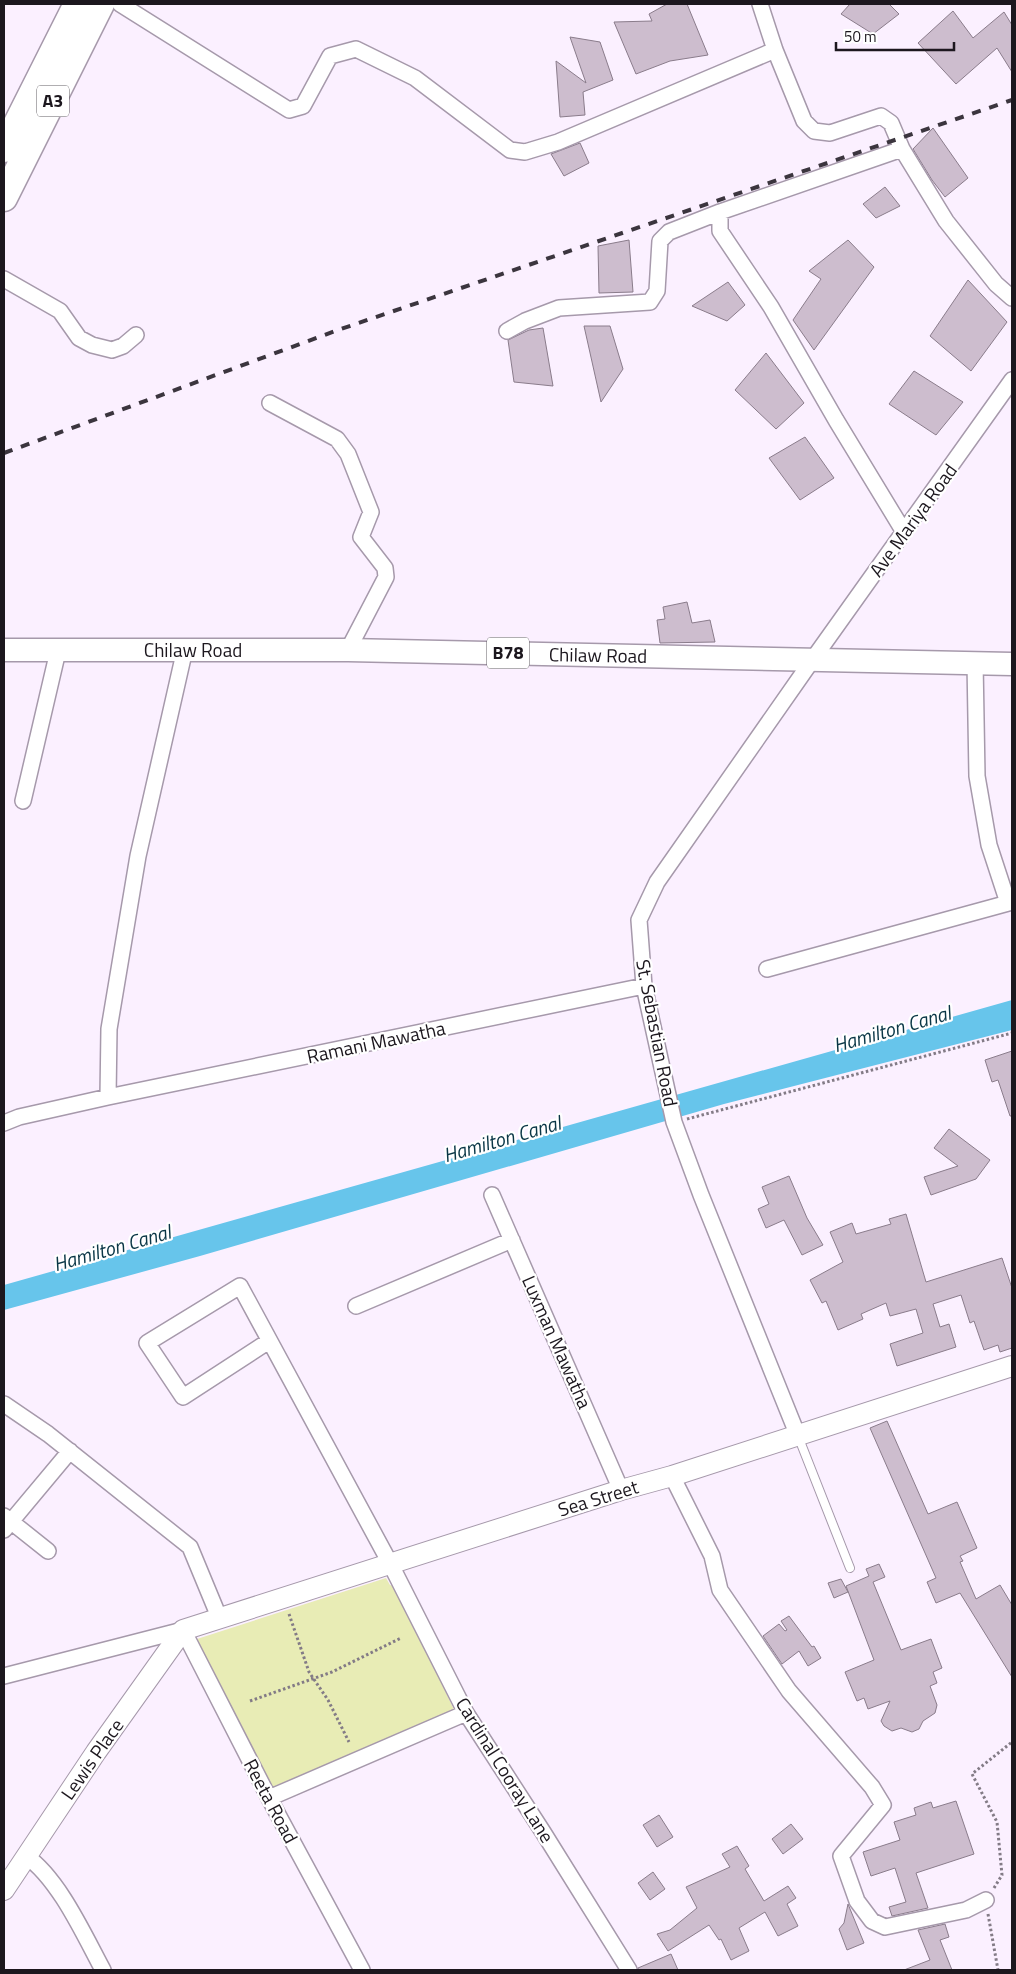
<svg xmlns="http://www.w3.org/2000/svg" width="1016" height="1974" viewBox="0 0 1016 1974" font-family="'Titillium Web',sans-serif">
<rect width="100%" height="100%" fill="#fbf0ff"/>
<path fill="#e8ecb5" d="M 386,1578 L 390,1585 L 396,1587 L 456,1714 L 273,1792 L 197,1639 Z"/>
<path fill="#67c5eb" d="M 1012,1000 L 1012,1030 L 724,1104 L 200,1256 L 4,1310 L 4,1285 Z"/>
<path fill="#cdbdce" stroke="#8a7c8b" d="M 667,4 L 687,4 L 708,55 L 670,61 L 636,74 L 614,22 L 652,21 L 649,14 Z
M 850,4 L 889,4 L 899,14 L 873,34 L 841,14 Z
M 953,11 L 973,38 L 1004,12 L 1012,25 L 1012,72 L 997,48 L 956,84 L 918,43 Z
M 570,37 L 600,42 L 613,80 L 583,92 L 585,115 L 560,117 L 556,61 L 586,83 Z
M 933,128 L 968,178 L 945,197 L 932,180 L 913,149 Z
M 580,143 L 589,163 L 564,176 L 551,154 Z
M 885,187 L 900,206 L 876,218 L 863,204 Z
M 629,240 L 633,292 L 599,293 L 598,246 Z
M 848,240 L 874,267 L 814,350 L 793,320 L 821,279 L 809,271 Z
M 968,280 L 1007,322 L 971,371 L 930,336 Z
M 728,282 L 745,305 L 727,321 L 692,306 Z
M 584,326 L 610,326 L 623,369 L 601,402 Z
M 543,328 L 553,386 L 514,382 L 508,340 L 529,330 Z
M 766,353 L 804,403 L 776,429 L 735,390 Z
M 914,371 L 963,402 L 936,435 L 889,404 Z
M 805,437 L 834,478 L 800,500 L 769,458 Z
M 687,602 L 692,623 L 710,620 L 715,642 L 660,643 L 657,620 L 665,619 L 663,607 Z
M 1012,1051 L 1012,1116 L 1010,1116 L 998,1080 L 992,1082 L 985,1060 Z
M 949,1129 L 990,1160 L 976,1179 L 931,1195 L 924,1177 L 958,1166 L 934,1148 Z
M 789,1176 L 807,1218 L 823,1245 L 802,1255 L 784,1220 L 766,1228 L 758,1209 L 769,1204 L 762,1187 Z
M 906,1214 L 926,1282 L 1002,1258 L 1012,1288 L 1012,1348 L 1000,1352 L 998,1345 L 984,1350 L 974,1321 L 970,1323 L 961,1295 L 933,1304 L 940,1327 L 949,1324 L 956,1347 L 897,1366 L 890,1344 L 923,1333 L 916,1309 L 890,1316 L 886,1303 L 861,1314 L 863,1319 L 838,1330 L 826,1301 L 822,1303 L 810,1280 L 843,1262 L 830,1232 L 852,1223 L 856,1234 L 891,1224 L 889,1219 Z
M 887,1421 L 928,1514 L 957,1502 L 977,1548 L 960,1556 L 963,1561 L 960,1562 L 976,1599 L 1000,1585 L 1012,1605 L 1012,1677 L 960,1593 L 936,1603 L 927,1582 L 936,1578 L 870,1428 Z
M 879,1564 L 885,1577 L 873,1582 L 901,1650 L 931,1639 L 942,1668 L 933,1672 L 937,1683 L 930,1686 L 937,1705 L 935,1713 L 923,1721 L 919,1729 L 912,1732 L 901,1728 L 892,1731 L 884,1726 L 881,1721 L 890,1701 L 868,1709 L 864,1698 L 857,1701 L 845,1672 L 874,1660 L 846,1586 L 869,1576 L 866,1569 Z
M 841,1579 L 848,1592 L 834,1598 L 828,1583 Z
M 789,1616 L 812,1647 L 814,1646 L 821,1658 L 808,1666 L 799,1651 L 782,1664 L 763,1636 L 779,1624 L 785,1631 L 787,1630 L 781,1621 Z
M 956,1801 L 974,1854 L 916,1873 L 928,1908 L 892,1916 L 889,1907 L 906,1902 L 895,1868 L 871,1876 L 863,1852 L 900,1840 L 894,1822 L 916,1815 L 914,1808 L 931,1802 L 933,1808 Z
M 659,1815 L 673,1837 L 657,1847 L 643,1825 Z
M 791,1824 L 803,1839 L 783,1854 L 772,1839 Z
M 737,1846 L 749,1866 L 745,1869 L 764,1901 L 788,1886 L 796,1898 L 787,1904 L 798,1926 L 778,1936 L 765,1912 L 739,1928 L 749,1951 L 731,1960 L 721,1939 L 719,1940 L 709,1925 L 668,1951 L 657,1934 L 670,1930 L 697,1908 L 686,1887 L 730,1867 L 722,1854 Z
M 653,1872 L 665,1889 L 650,1900 L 638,1883 Z
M 848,1904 L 864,1943 L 847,1950 L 839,1929 L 844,1923 Z
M 945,1924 L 949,1937 L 940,1940 L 952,1970 L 904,1970 L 930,1960 L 918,1930 Z
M 671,1954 L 678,1970 L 638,1970 L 638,1968 Z"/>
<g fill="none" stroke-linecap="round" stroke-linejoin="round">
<defs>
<path id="lane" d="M 798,1436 L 850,1568"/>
<path id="street" d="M 120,4 L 289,110 L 303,106 L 330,56 L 356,49 L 415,78 L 510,150 L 525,152 L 558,142 L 775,50
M 760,4 L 775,50 L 804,121 L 814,131 L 830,133 L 881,116 L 891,123 L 902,149 L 946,221 L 996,284 L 1012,298
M 902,149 L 720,212 L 720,231 L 771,307 L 836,420 L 904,532
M 4,279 L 60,311 L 79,338 L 92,345 L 112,350 L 123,346 L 136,335
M 507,331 L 525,321 L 559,308 L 650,302 L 657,291 L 660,241 L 669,232 L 720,212
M 270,403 L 337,439 L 348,454 L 371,512 L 361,537 L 385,568 L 386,577 L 348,650
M 975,662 L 977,776 L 989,845 L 1008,903
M 23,801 L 58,651
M 767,969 L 1012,902
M 108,1097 L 109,1029 L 138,856 L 185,649
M 4,1123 L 19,1117 L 108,1097 L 644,986
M 492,1195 L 621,1490
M 356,1306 L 512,1240
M 269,1341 L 183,1397 L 147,1343 L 240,1286 L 391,1565 L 466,1713 L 543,1832 L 629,1970
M 4,1404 L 48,1434 L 190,1547 L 219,1617
M 798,1436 L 701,1195 L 674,1122 L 644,986 L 639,920 L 657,882 L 813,659 L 1012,380
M 672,1476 L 712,1556 L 720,1590 L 789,1691 L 872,1787 L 883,1805 L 841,1856 L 857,1901 L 872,1921 L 885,1927 L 966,1910 L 986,1900
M 4,1516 L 48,1551
M 4,1530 L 70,1451
M 4,1676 L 183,1630 L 269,1798 L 362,1970
M 269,1798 L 466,1713
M 26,1856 C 59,1879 84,1935 103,1970"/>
<path id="secondary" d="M 4,1890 L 96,1752 L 183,1630 L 621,1490 L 672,1476 L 1012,1366"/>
<path id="primary" d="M 4,650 L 348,650 L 1012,664"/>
<path id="highway" d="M 4,149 L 77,4
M 4,198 L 101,4"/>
</defs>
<use href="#lane" stroke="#a699ab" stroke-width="10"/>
<use href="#street" stroke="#a699ab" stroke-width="18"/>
<use href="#secondary" stroke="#a699ab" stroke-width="22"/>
<use href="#primary" stroke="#a699ab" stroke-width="25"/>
<use href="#highway" stroke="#a699ab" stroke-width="29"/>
<path stroke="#837b86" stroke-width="3" stroke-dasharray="2.5 2.5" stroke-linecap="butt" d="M 687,1119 L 1012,1033
M 289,1614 L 309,1672 L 328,1700 L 349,1742
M 250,1701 L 332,1672 L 401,1638
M 994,1888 L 1002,1875 L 997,1822 L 972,1774 L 1012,1742
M 988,1914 L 998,1970"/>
<use href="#lane" stroke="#fff" stroke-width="8"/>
<use href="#street" stroke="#fff" stroke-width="15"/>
<use href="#secondary" stroke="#fff" stroke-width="20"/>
<use href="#primary" stroke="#fff" stroke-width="22"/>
<use href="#highway" stroke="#fff" stroke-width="26"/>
<path stroke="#3b353e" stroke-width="4" stroke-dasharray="9 9" stroke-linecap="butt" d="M 4,453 L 338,330 L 1012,100"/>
</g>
<g text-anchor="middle" stroke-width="4.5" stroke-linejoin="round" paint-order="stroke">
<g fill="#fff" stroke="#605d62" stroke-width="1">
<rect x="37" y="85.5" width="32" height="31" rx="4"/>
<rect x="487" y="637.5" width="42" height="31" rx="4"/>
</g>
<g font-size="18" font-weight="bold" fill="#1c171e">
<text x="53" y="107">A3</text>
<text x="508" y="659">B78</text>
</g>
<g font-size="19" fill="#1c171e" stroke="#fff">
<text transform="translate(913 520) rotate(-54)" y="7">Ave Mariya Road</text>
<text x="193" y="657">Chilaw Road</text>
<text transform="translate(598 655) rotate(1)" y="7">Chilaw Road</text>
<text transform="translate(657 1033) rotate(79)" y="7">St. Sebastian Road</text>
<text transform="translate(376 1042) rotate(-12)" y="7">Ramani Mawatha</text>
<text transform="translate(557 1342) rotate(66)" y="7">Luxman Mawatha</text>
<text transform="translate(598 1498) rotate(-17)" y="7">Sea Street</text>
<text transform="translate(92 1759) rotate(-55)" y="7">Lewis Place</text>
<text transform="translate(505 1770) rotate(58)" y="7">Cardinal Cooray Lane</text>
<text transform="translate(271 1801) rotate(62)" y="7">Reeta Road</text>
</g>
<g font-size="20" font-style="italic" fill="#0a3646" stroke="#fff">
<text transform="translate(892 1029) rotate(-16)" y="7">Hamilton Canal</text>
<text transform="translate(502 1139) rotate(-16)" y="7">Hamilton Canal</text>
<text transform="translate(112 1248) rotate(-16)" y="7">Hamilton Canal</text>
</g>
</g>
<rect width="1016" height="1974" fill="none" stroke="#1c171e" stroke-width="10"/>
<path d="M836 42v8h118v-8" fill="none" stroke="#1c171e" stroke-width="2.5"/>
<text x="844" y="42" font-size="15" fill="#1c171e" stroke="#ffffff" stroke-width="4" paint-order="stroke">50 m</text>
</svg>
